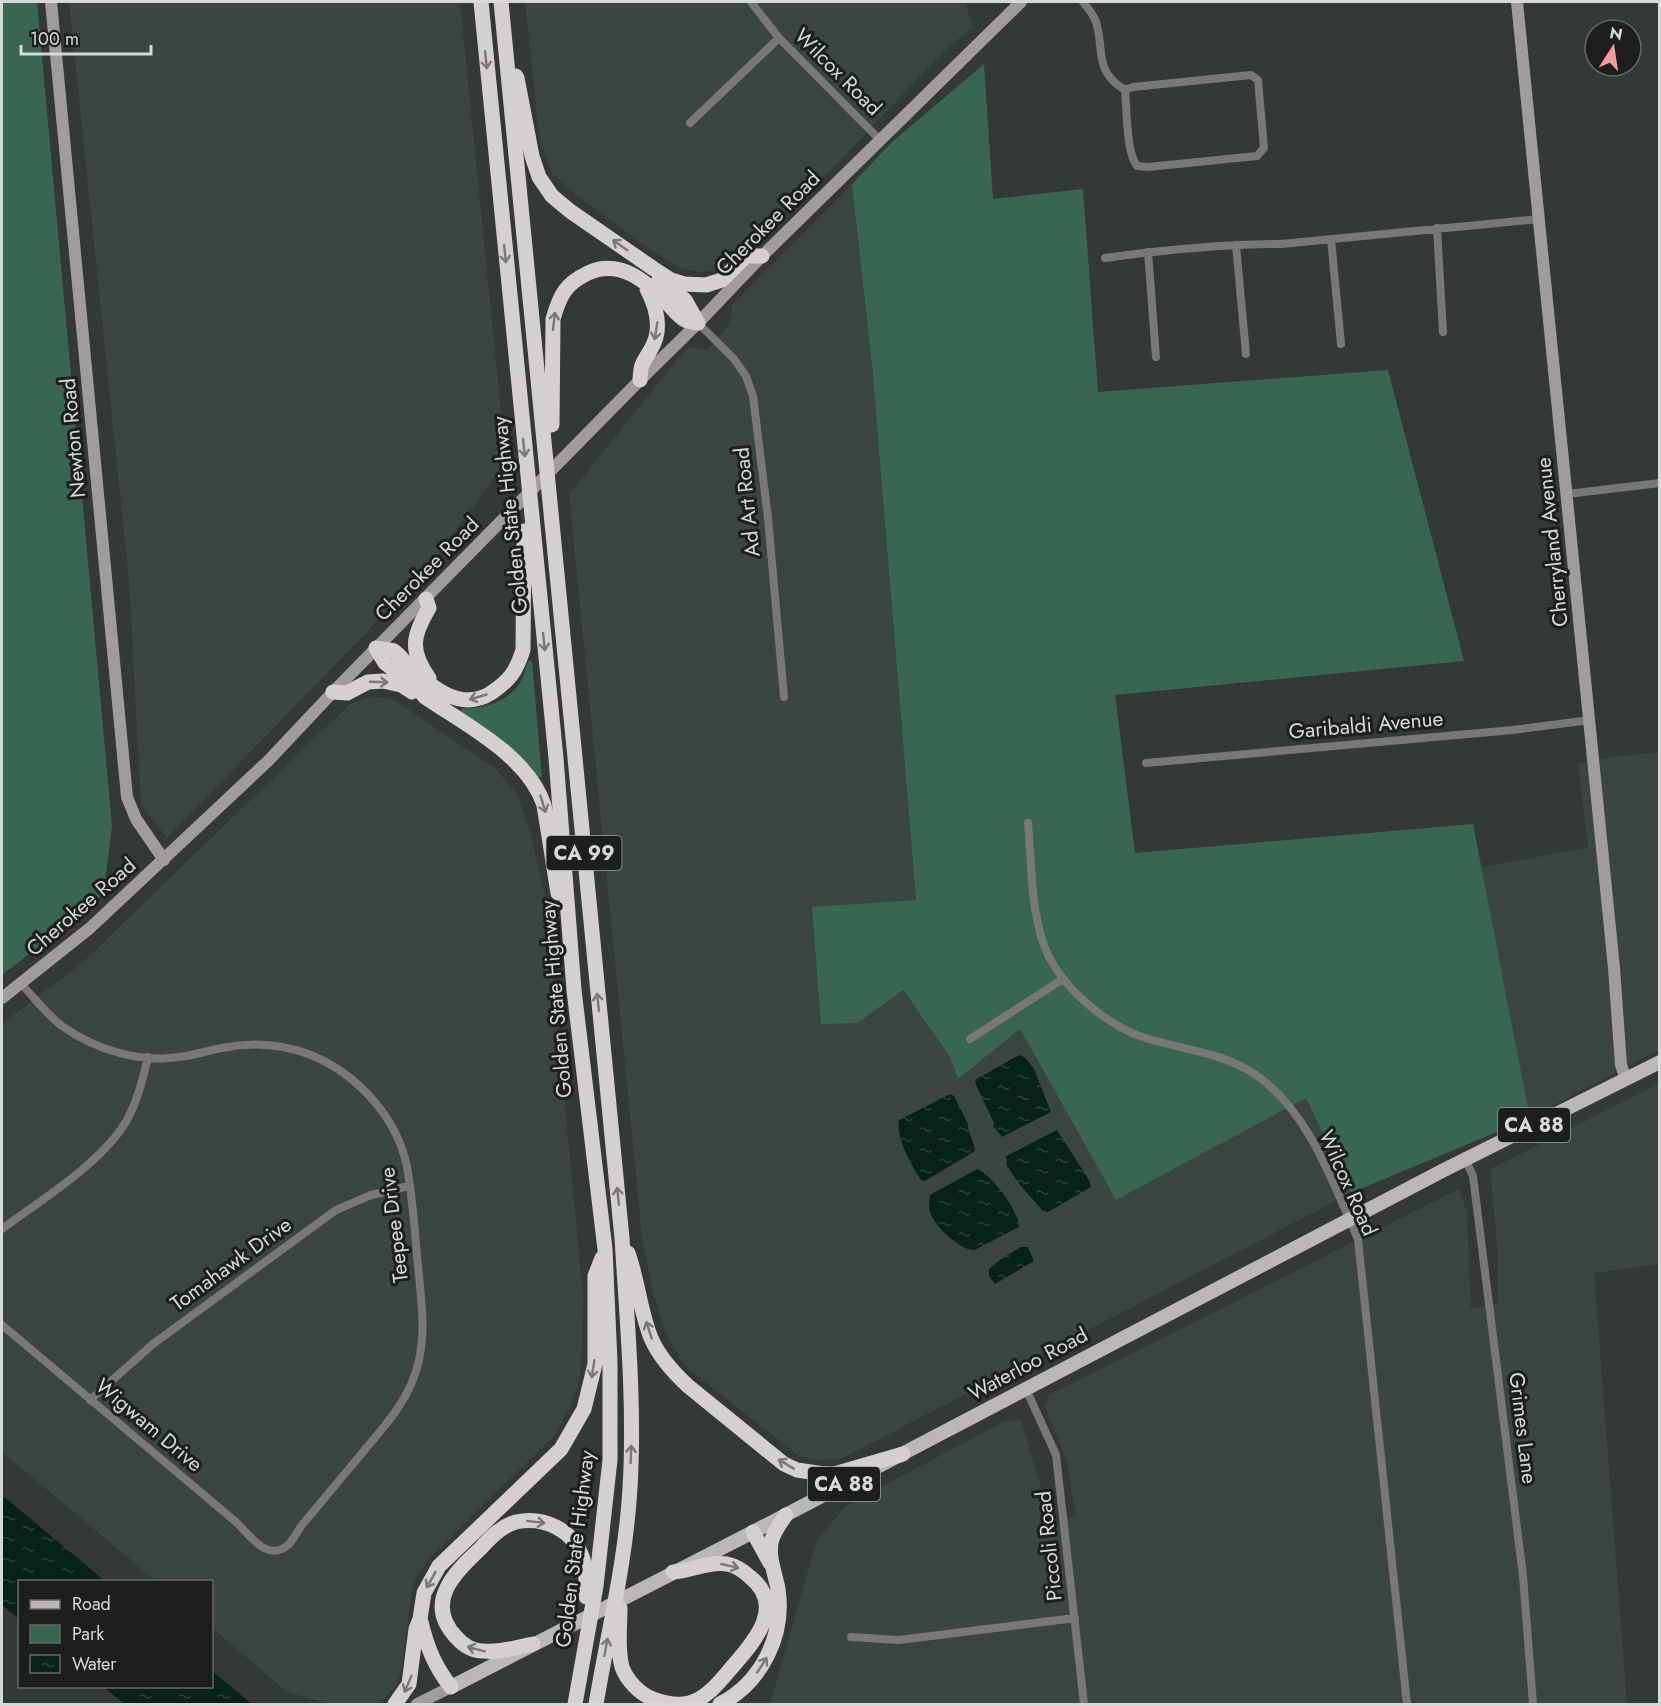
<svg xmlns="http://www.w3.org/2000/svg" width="1661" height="1706" viewBox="0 0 1661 1706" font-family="Jost,sans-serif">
<defs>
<pattern id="water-ripples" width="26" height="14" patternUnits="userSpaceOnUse" patternTransform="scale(1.5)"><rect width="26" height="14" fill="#072319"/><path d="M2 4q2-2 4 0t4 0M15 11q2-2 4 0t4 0" fill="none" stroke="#2a423a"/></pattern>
</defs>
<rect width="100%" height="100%" fill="#343836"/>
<path fill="#3b4541" d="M 69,2 L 460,2 L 506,461 L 427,570 L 167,838 L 141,805 L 129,581 Z
M 525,2 L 965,2 L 973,28 L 948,47 L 833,168 L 721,265 L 712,271 L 699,272 L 681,268 L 648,248 L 575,194 L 552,174 L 540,143 Z
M 852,184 L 872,365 L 916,901 L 902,990 L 951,1057 L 958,1078 L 1020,1029 L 1116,1200 L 1306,1098 L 1351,1193 L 843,1458 L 819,1460 L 799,1456 L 686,1367 L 665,1333 L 653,1292 L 642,1237 L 569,494 L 684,351 L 692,347 L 707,350 L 729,325 L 732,305 Z
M 372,696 L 394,700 L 495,768 L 518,795 L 531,836 L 545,895 L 583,1295 L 582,1346 L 580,1378 L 570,1407 L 556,1434 L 427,1561 L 416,1577 L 410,1602 L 402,1667 L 397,1685 L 384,1699 L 376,1704 L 330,1704 L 287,1692 L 212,1628 L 212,1582 L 156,1581 L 2,1452 L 2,1024 L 81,964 L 350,704 Z
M 1659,752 L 1659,1050 L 1530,1118 L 1481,867 L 1588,848 L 1578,763 L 1613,757 Z
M 1659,1084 L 1659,1264 L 1594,1273 L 1627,1704 L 770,1704 L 817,1539 L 846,1506 L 1003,1422 L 1021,1420 L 1053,1527 L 1076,1515 L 1067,1461 L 1045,1407 L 1049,1395 L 1459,1189 L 1467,1212 L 1471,1309 L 1498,1303 L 1498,1254 L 1490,1169 Z"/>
<path fill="#386653" d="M 2,2 L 37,2 L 112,826 L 104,891 L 93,905 L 2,975 Z
M 984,64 L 993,199 L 1083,189 L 1098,392 L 1388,370 L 1464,661 L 1115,695 L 1135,853 L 1473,824 L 1530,1118 L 1351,1193 L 1306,1098 L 1116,1200 L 1020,1029 L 958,1079 L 950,1057 L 903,990 L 857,1023 L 821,1024 L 812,907 L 916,900 L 872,365 L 852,184 L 892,142 Z
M 528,661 L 532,661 L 542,777 L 538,777 C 517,749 490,730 461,712 L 462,708 C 484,710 511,701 522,679 C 525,674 526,667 528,661 Z"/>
<path fill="url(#water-ripples)" d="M 1019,1055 L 1024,1056 L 1034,1069 L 1051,1112 L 1002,1137 L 993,1126 L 994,1123 L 976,1085 L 975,1080 Z
M 950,1094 L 954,1096 L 968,1124 C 967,1133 975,1141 975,1151 L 925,1181 L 921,1180 C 911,1164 896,1139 899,1120 Z
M 1057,1130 L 1089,1180 L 1091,1187 L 1048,1212 L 1043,1211 L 1020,1185 L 1007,1166 L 1006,1156 Z
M 977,1169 C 992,1175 1019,1211 1019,1227 L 975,1250 C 962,1252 936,1227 931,1215 C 928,1208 929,1202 930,1195 Z
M 1021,1247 L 1028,1247 L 1034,1261 L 995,1284 L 989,1276 L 989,1269 L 1001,1259 Z
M 2,1495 L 105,1581 L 20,1582 L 19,1619 L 2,1605 Z
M 212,1671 L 252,1704 L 125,1704 L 103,1687 L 212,1686 Z"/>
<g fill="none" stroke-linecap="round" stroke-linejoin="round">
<path stroke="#7a7877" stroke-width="8" d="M 751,2 L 779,38 L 879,139
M 1083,2 C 1088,8 1093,14 1096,22 C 1105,51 1093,70 1125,90
M 1251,75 L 1258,80 L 1264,148 L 1257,156 L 1148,167 L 1137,166 C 1126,152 1127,109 1125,90 L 1133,87 Z
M 690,123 L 779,38
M 1437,228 L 1443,332
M 1331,239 L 1341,344
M 1236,245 L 1246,354
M 1148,252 L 1156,357
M 1105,258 C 1163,250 1222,244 1281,244 L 1539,219
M 698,323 L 734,359 L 746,376 L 753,396 L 768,518 L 784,697
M 1567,494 L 1660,483
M 1146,763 L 1513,730 L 1590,720
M 1028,823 C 1032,866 1030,918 1049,957 C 1059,976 1074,993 1090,1006 C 1108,1021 1126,1033 1149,1039 C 1185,1050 1224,1053 1256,1075 C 1310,1113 1332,1182 1358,1239 L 1407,1704
M 970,1039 L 1063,979
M 1465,1159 L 1473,1176 L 1523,1576 L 1533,1704
M 2,1229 C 41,1200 105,1161 128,1118 C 138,1099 143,1078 148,1057
M 2,1325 L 236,1522 C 249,1534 267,1563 288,1545 C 293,1540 297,1532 302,1525 C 322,1501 342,1477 363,1452 C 381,1430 401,1409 412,1382 C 428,1345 422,1306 418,1266 C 415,1234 413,1200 407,1167 C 397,1117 357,1074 311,1055 C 282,1044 251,1042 222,1048 C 210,1050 198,1054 186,1056 C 143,1064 97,1051 62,1026 C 47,1015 34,997 21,984
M 1026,1389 L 1056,1455 L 1084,1704
M 90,1400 L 153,1344 L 336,1210 L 371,1195 L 409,1186
M 851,1637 L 899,1640 L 1075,1618"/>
<path stroke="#9f9c9b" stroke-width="12" d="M 51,2 L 127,797 L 136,819 L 164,860
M 1517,2 L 1614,968 L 1621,1065 L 1626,1079
M 2,998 L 90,928 L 269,760 L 333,692 L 640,380 L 698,323 L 762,256 L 1021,2
M 417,1704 L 451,1687"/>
<path stroke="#bbb7b7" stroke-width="14" d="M 451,1687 L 753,1532 L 1442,1171 L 1660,1062"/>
<path stroke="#d5d0d0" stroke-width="15" d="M 481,2 L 556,758 L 574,990 L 605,1249 L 610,1362 L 610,1460 L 596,1586 L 575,1704
M 501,2 L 622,1238 C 627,1321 635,1405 630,1488 C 626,1560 608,1633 596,1704
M 516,76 L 517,78 L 532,156 L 539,177 L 552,196 L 570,211 L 654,269 L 671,280 L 684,284 L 706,285 L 722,280 L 746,256 L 762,256
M 659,279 L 685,300 L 698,323
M 640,380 C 641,361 643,364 651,349 C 663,329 657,308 647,289
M 552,425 L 553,319 C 560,295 565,284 588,273 C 620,258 647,282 668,304 C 673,309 679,317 685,320 C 688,322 694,322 698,323
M 426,599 L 429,608 C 413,635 409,650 429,678
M 376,648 C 381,649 389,649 394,651 C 400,655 405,663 410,667 C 432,688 461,712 491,693 C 510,680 516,672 523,650 L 524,531
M 376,648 L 385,663 L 419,690 L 425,697 C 466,725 528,756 544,805 L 558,893
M 333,692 L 347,693 L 368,682 L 383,681 L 401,685 L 412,692
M 628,1253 C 638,1281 640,1311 651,1338 C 659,1357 674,1373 688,1386 L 784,1464 L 797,1470 L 831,1475 L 903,1454
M 753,1532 L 770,1563
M 620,1608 C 620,1627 617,1649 622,1667 C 627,1681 640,1694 653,1699 C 664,1703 677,1706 689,1703 C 708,1698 721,1680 733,1666 C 755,1641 786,1605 750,1577 C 743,1570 736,1566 727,1564 C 709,1561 691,1571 673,1572
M 421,1622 C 427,1647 435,1667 451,1687
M 533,1644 C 517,1647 500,1653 483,1651 C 472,1651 463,1645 456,1637 C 424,1603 454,1573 480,1549 C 490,1538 501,1526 516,1522 C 530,1519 544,1521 556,1527 C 585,1542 587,1568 586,1597
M 395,1704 L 409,1684 L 416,1629 L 420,1619 L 424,1593 L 439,1566 L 561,1449 L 584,1409 L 595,1364 L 595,1276 L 602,1258
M 720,1704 C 762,1682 785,1635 778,1589 C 775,1573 767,1554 772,1539 C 775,1530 781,1522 786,1515"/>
</g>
<defs><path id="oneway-shaft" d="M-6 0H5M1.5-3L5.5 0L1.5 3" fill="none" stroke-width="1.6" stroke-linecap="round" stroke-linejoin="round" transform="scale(1.5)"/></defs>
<g stroke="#797877">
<use href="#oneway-shaft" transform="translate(486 60) rotate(84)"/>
<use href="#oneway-shaft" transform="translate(620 245) rotate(-145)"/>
<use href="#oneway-shaft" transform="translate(505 254) rotate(84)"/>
<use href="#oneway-shaft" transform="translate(554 321) rotate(-83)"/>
<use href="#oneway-shaft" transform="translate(656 331) rotate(99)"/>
<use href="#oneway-shaft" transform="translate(524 448) rotate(84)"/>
<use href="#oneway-shaft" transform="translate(544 642) rotate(84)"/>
<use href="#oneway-shaft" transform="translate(379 682) rotate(2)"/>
<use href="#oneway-shaft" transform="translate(478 697) rotate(164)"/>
<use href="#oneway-shaft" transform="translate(543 804) rotate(73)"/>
<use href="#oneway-shaft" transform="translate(598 1002) rotate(-96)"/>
<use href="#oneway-shaft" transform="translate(618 1196) rotate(-96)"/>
<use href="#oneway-shaft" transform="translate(649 1330) rotate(-108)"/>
<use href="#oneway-shaft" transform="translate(593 1369) rotate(99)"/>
<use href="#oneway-shaft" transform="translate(631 1454) rotate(-88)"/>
<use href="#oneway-shaft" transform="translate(786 1464) rotate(-149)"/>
<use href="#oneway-shaft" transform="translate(536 1522) rotate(7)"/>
<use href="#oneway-shaft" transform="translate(730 1566) rotate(13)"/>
<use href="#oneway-shaft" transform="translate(431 1580) rotate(119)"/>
<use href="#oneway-shaft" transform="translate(606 1647) rotate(-80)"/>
<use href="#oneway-shaft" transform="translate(476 1649) rotate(-165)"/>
<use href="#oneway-shaft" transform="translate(762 1665) rotate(-57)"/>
<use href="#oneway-shaft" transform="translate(408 1684) rotate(113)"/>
</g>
<g text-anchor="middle" stroke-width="6" stroke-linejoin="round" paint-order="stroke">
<g fill="#1d1f1e" stroke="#9ea1a0" stroke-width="1.5">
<rect x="546.5" y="836" width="75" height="34" rx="4.5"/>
<rect x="1498" y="1108" width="72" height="34" rx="4.5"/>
<rect x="808" y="1467" width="72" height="34" rx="4.5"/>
</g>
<g font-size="20" font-weight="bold" fill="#d6d9d8">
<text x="584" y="860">CA 99</text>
<text x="1534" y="1132">CA 88</text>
<text x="844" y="1491">CA 88</text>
</g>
<g font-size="21" fill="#d6d9d8" stroke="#1d1f1e">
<text transform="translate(838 72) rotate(45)" y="7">Wilcox Road</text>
<text transform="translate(768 223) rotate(-45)" y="7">Cherokee Road</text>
<text transform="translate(73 438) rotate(-95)" y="7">Newton Road</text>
<text transform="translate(747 502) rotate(-96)" y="7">Ad Art Road</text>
<text transform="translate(510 515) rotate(-96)" y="7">Golden State Highway</text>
<text transform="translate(1552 542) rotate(-96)" y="7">Cherryland Avenue</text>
<text transform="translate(427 569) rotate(-45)" y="7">Cherokee Road</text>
<text transform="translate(1366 725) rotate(-5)" y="7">Garibaldi Avenue</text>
<text transform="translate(81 907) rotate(-41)" y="7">Cherokee Road</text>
<text transform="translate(556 999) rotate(-95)" y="7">Golden State Highway</text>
<text transform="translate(1348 1183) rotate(66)" y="7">Wilcox Road</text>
<text transform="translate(394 1225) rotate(-97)" y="7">Teepee Drive</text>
<text transform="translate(231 1264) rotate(-36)" y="7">Tomahawk Drive</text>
<text transform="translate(1028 1364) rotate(-28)" y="7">Waterloo Road</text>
<text transform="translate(149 1425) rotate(40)" y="7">Wigwam Drive</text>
<text transform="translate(1523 1428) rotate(83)" y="7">Grimes Lane</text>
<text transform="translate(1049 1546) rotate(-96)" y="7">Piccoli Road</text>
<text transform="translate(575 1549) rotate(-83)" y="7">Golden State Highway</text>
</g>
</g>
<rect width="1661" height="1706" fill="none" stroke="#d6d9d8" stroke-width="6"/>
<rect x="18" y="1580" width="195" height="108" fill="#1d1f1e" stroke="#676968" stroke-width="1.5"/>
<rect x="30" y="1600" width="30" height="9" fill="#bbb7b7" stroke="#676968" stroke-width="1.5"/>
<text x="72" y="1610" font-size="18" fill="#d6d9d8">Road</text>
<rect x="30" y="1625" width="30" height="18" fill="#386653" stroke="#676968" stroke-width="1.5"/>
<text x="72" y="1640" font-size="18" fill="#d6d9d8">Park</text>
<rect x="30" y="1655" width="30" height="18" fill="url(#water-ripples)" stroke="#676968" stroke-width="1.5"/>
<text x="72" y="1670" font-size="18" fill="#d6d9d8">Water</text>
<g transform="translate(1613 48) rotate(12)"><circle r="28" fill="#1d1f1e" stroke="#676968" stroke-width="1.5"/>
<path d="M0-4.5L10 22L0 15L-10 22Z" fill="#f59b99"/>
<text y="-9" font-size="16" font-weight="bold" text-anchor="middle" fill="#d6d9d8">N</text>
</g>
<path d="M21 45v9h130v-9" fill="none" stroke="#d6d9d8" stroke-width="3"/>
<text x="30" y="45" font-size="18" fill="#d6d9d8" stroke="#1d1f1e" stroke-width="4.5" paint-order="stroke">100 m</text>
</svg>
